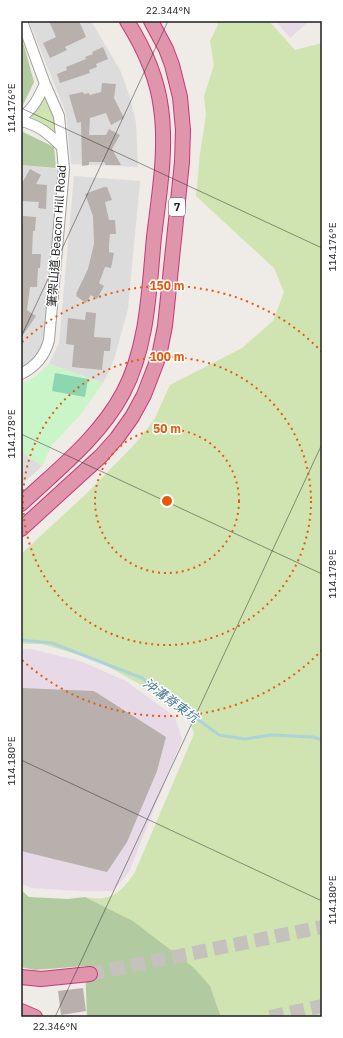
<svg xmlns="http://www.w3.org/2000/svg" width="343" height="1038" viewBox="0 0 343 1038" font-family="'IBM Plex Sans','Noto Sans TC',sans-serif">
<rect width="100%" height="100%" fill="#efebe6"/>
<path fill="#dddcdc" d="M 29,21 L 91,21 L 120,70 L 130,97 L 136,123 L 138,167 L 71,164 L 66,113 Z
M 21,165 L 60,169 L 44,341 L 34,361 L 21,370 Z
M 74,176 L 140,181 L 128,309 L 115,356 L 108,374 L 103,383 L 49,364 L 59,343 Z
M 21,452 L 42,466 L 21,485 Z"/>
<path fill="#e7d9e6" d="M 276,21 L 309,21 L 290,38 Z
M 21,649 L 31,649 L 80,661 L 126,681 L 175,717 L 182,739 L 129,872 L 113,891 L 80,891 L 32,888 L 21,884 Z"/>
<path fill="#d0e4b1" d="M 216,21 L 269,21 L 295,50 L 322,43 L 322,1017 L 221,1017 L 210,986 L 133,921 L 85,897 C 91,898 98,899 104,898 C 118,896 128,883 135,872 L 194,734 L 188,715 L 154,692 L 96,660 L 42,644 L 21,644 L 21,554 L 85,495 L 133,446 L 154,420 L 170,385 L 242,348 L 273,321 L 284,292 L 274,268 L 196,196 L 200,154 L 206,115 L 204,96 L 214,65 L 210,41 L 218,25 Z
M 45,94 L 54,111 L 56,134 L 54,134 L 31,119 L 31,113 Z"/>
<path fill="#b1ca9f" d="M 21,35 L 34,82 L 21,109 Z
M 21,131 L 54,147 L 56,168 L 21,165 Z
M 21,890 L 29,897 L 68,899 L 85,897 L 133,921 L 194,968 L 210,986 L 221,1017 L 87,1017 L 85,966 L 35,970 L 21,967 Z"/>
<path fill="#caf5c8" d="M 49,364 L 103,383 L 81,414 L 52,445 L 42,466 L 21,452 L 21,384 L 36,376 Z"/>
<path fill="#8cd6b1" d="M 55,373 L 88,379 L 85,397 L 52,391 Z"/>
<g fill="none" stroke-linecap="round" stroke-linejoin="round">
<path stroke="#abd4d8" stroke-width="3" d="M 21,640 L 52,643 L 142,678 L 219,735 L 245,739 L 271,735 L 313,737 L 322,740"/>
</g>
<path fill="#b8b0ac" d="M 49,21 L 79,21 L 86,37 L 65,47 L 67,50 L 50,58 L 43,43 L 56,37 Z
M 103,47 L 108,59 L 96,64 L 97,67 L 89,70 L 90,73 L 60,83 L 57,74 L 67,70 L 66,67 L 86,59 L 85,57 L 93,54 L 92,52 Z
M 102,83 L 116,84 L 114,98 L 124,118 L 111,125 L 106,113 L 90,118 L 89,135 L 106,135 L 109,129 L 120,135 L 112,149 L 121,165 L 106,165 L 104,162 L 89,162 L 89,165 L 82,166 L 81,122 L 77,123 L 69,95 L 83,92 L 84,94 L 89,93 L 90,95 L 101,92 Z
M 30,169 L 41,175 L 36,184 L 47,185 L 46,209 L 38,208 L 39,202 L 21,201 L 21,185 Z
M 104,187 L 107,187 L 112,200 L 105,202 L 109,220 L 115,220 L 116,234 L 110,234 L 109,244 L 109,252 L 114,253 L 111,268 L 105,267 L 99,283 L 104,286 L 97,299 L 91,295 L 86,303 L 76,296 L 77,294 L 76,294 L 88,269 L 94,244 L 93,216 L 85,194 Z
M 23,216 L 36,217 L 35,231 L 33,231 L 32,254 L 41,254 L 40,268 L 38,268 L 37,287 L 30,287 L 27,310 L 36,316 L 21,338 L 21,224 L 23,225 Z
M 86,312 L 96,313 L 94,337 L 111,338 L 110,351 L 104,351 L 102,370 L 72,367 L 74,345 L 66,344 L 68,318 L 85,320 Z
M 21,688 L 94,691 L 166,737 L 157,771 L 127,842 L 107,872 L 21,851 Z
M 83,988 L 86,1011 L 61,1015 L 58,991 Z"/>
<g fill="none" stroke-linecap="round" stroke-linejoin="round">
<path stroke="#c5c2be" stroke-width="14" stroke-dasharray="14 7" stroke-linecap="butt" d="M 90,974 L 322,927
M 270,1017 L 322,1006"/>
<defs>
<path id="minor" d="M 21,117 C 34,109 39,96 45,84
M 21,121 C 39,125 49,134 61,146
M 21,374 C 35,367 45,356 49,340 L 64,169 L 59,116 L 45,84 L 22,21"/>
<path id="highway" d="M 21,504 C 57,470 99,438 123,393 C 148,346 149,289 154,237 C 159,195 167,150 161,108 C 157,76 144,48 127,21
M 21,529 L 101,456 L 117,438 L 132,417 L 144,395 L 159,356 L 165,326 L 182,162 L 183,130 L 180,97 L 172,65 L 166,49 L 151,21
M 21,977 L 41,979 L 90,974
M 21,1011 L 35,1017"/>
</defs>
<use href="#minor" stroke="#a0a0a0" stroke-width="12"/>
<use href="#highway" stroke="#cb367b" stroke-width="16"/>
<use href="#minor" stroke="#fff" stroke-width="10"/>
<use href="#highway" stroke="#df95ac" stroke-width="14"/>
</g>
<path fill="none" stroke="#1f1f1f" stroke-width="1" stroke-opacity="0.45" d="M 21,108 L 322,248M 21,337 L 168,21M 21,434 L 322,574M 21,760 L 322,901M 55,1017 L 322,444"/>
<g fill="none" stroke="#e8590c" stroke-width="2" stroke-dasharray="2 4">
<circle cx="167" cy="501" r="72"/>
<circle cx="167" cy="501" r="144"/>
<path d="M322 650A215 215 0 0 1 22 660M22 342A215 215 0 0 1 322 352"/>
</g>
<g text-anchor="middle" stroke-width="3" stroke-linejoin="round" paint-order="stroke">
<rect fill="#fff" stroke="#626262" stroke-width="1" x="169" y="198" width="16" height="18" rx="3"/>
<g font-size="11" font-weight="bold" fill="#1f1f1f">
<text x="177" y="211">7</text>
</g>
<g font-size="12" fill="#1f1f1f" stroke="#fff">
<text transform="translate(57 236) rotate(-86)" y="4">筆架山道 Beacon Hill Road</text>
</g>
<g font-size="13" font-style="italic" fill="#4d7b97" stroke="#fff">
<text transform="translate(171 700) rotate(36)" y="5">沖溝脊東坑</text>
</g>
</g>
<circle cx="167" cy="501" r="6" fill="#e8590c" stroke="#fff" stroke-width="2"/>
<g font-size="12" text-anchor="middle" font-weight="bold" fill="#e8590c" stroke="#fff" stroke-width="3" stroke-linejoin="round" paint-order="stroke">
<text x="167" y="290">150 m</text>
<text x="167" y="361">100 m</text>
<text x="167" y="433">50 m</text>
</g>
<rect width="343" height="1038" fill="none" stroke="#ffffff" stroke-width="44"/>
<rect x="22" y="22" width="299" height="994" fill="none" stroke="#1f1f1f" stroke-width="1.5"/>
<g font-size="10" text-anchor="middle" fill="#1f1f1f">
<text x="168" y="14">22.344°N</text>
<text transform="translate(11 108) rotate(-90)" y="4">114.176°E</text>
<text transform="translate(332 247) rotate(-90)" y="4">114.176°E</text>
<text transform="translate(11 434) rotate(-90)" y="4">114.178°E</text>
<text transform="translate(332 574) rotate(-90)" y="4">114.178°E</text>
<text transform="translate(11 761) rotate(-90)" y="4">114.180°E</text>
<text transform="translate(332 900) rotate(-90)" y="4">114.180°E</text>
<text x="55" y="1030">22.346°N</text>
</g>
</svg>
